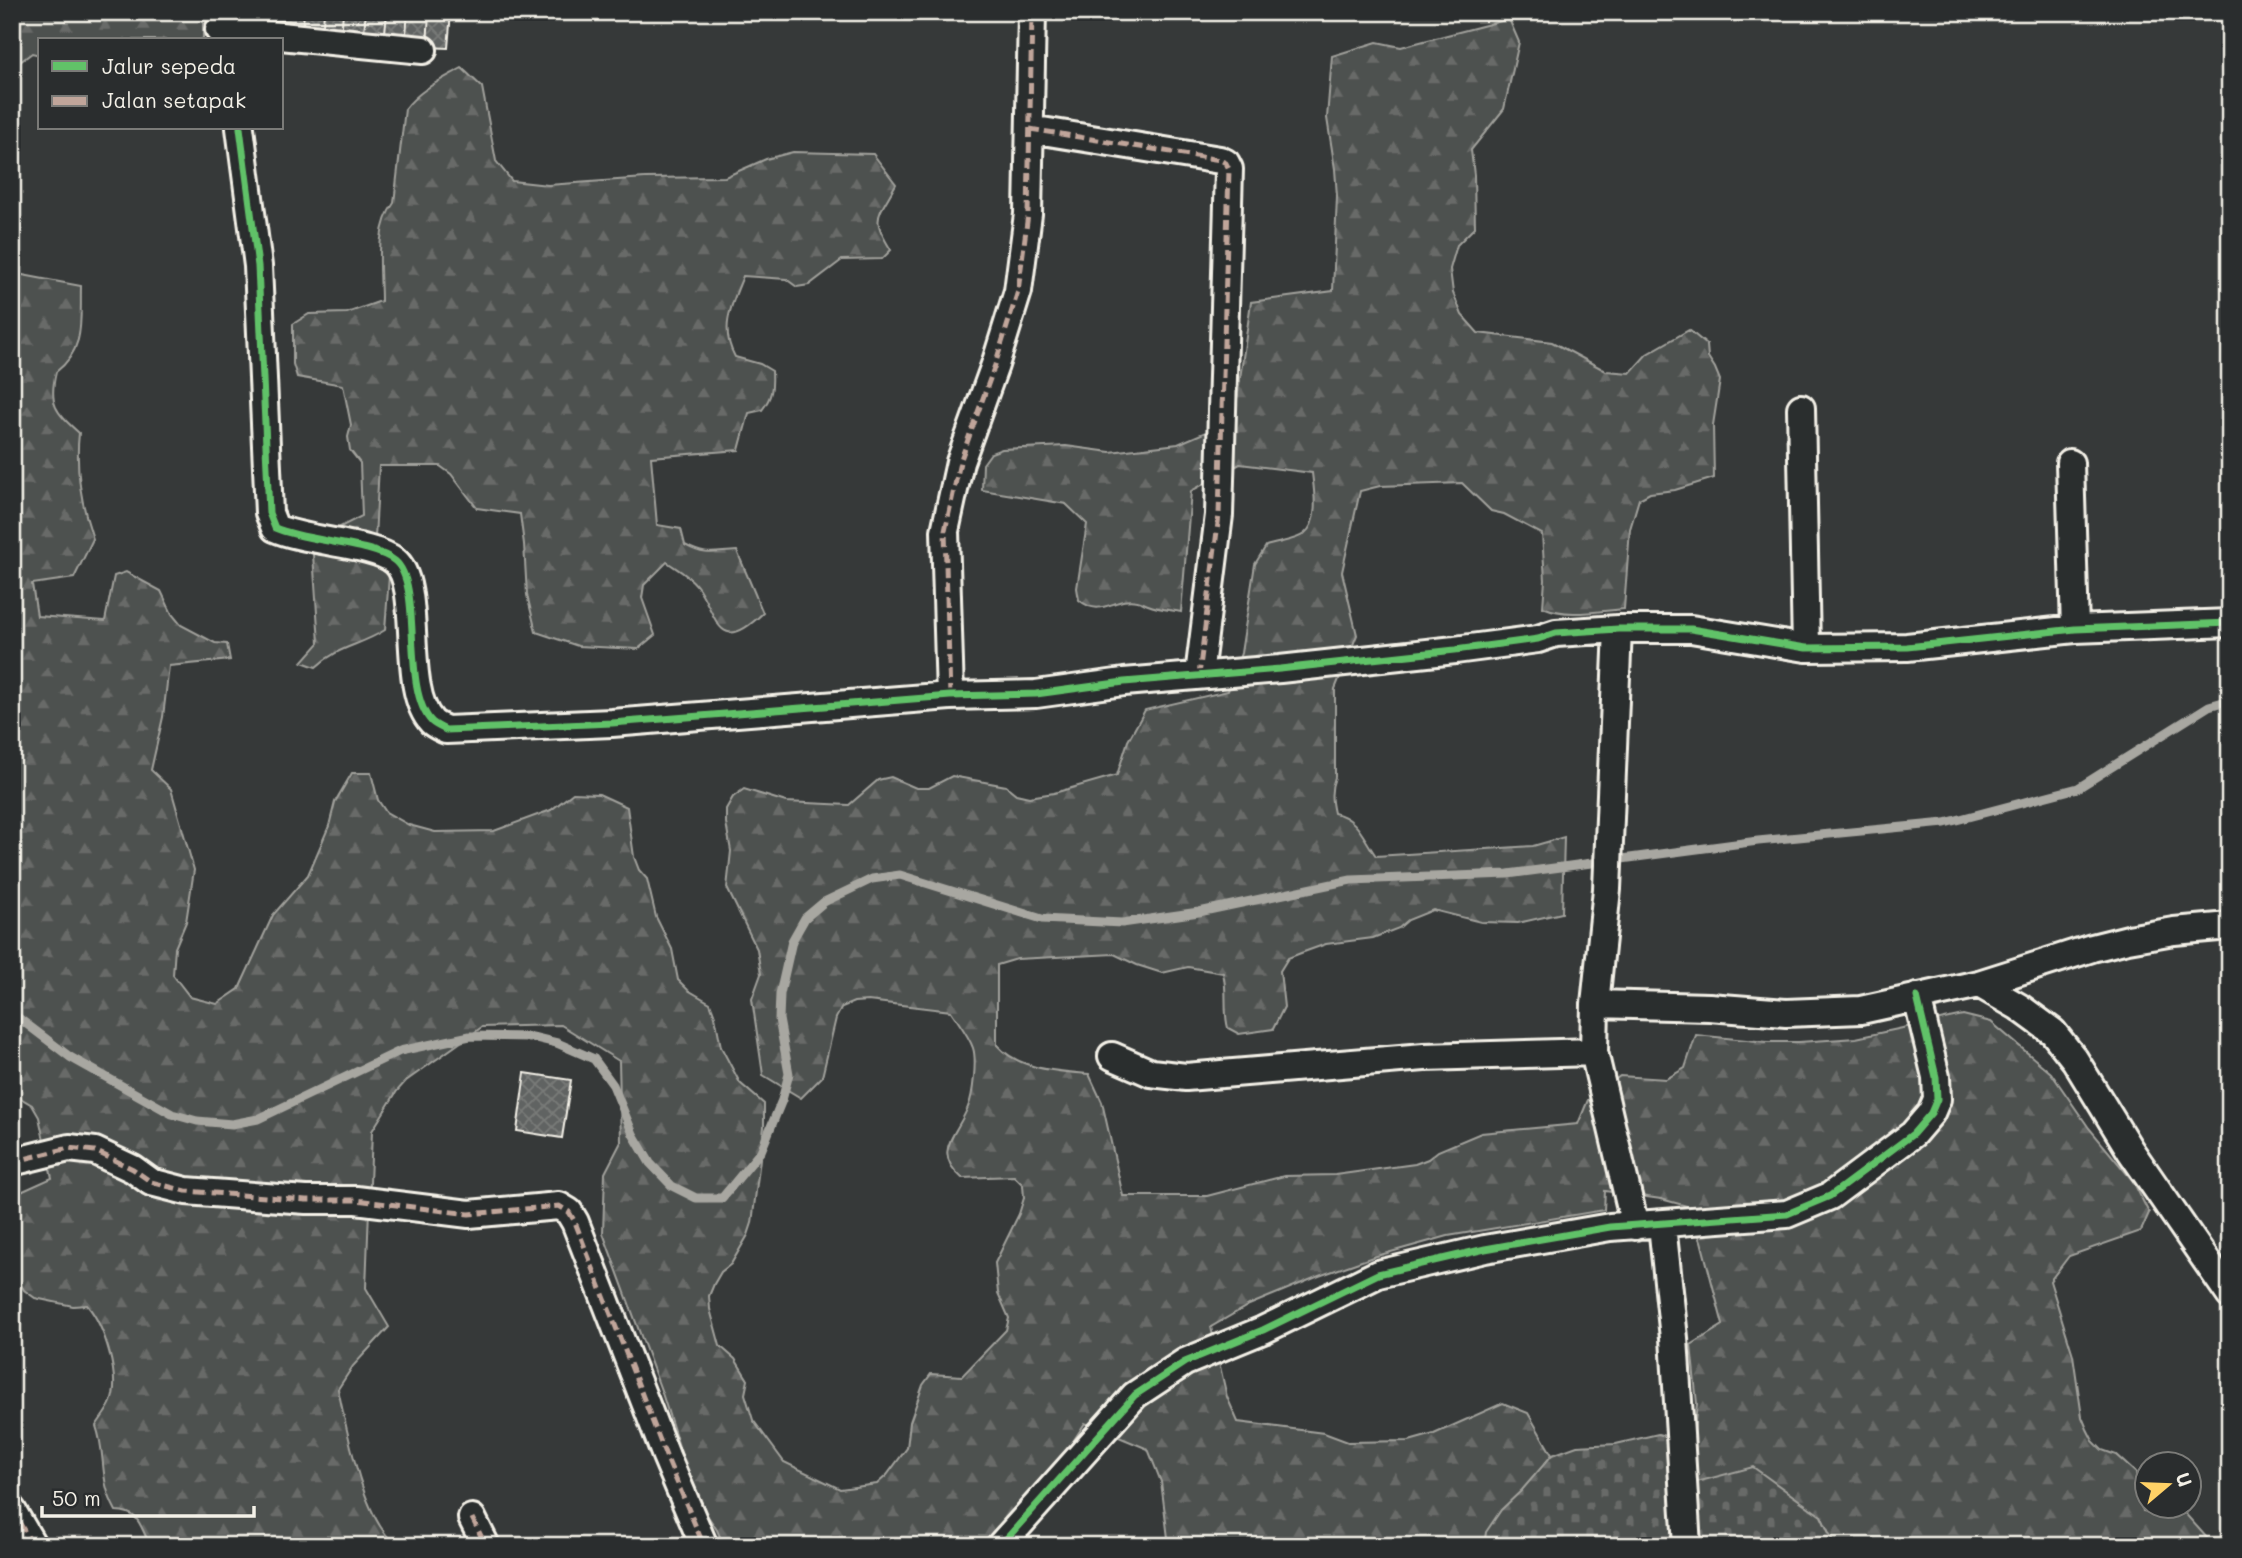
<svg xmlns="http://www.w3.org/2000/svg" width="2242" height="1558" viewBox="0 0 2242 1558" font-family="Mali,sans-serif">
<defs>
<pattern id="forest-firs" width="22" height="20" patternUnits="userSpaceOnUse" patternTransform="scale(1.75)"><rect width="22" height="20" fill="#4e514f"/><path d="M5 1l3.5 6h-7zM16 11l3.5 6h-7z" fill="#686a68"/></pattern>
<pattern id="cemetery-stones" width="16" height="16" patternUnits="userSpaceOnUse" patternTransform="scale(1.75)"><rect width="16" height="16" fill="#4e514f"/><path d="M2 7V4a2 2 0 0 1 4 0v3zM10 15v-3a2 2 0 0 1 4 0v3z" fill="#686a68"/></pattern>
<pattern id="building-cross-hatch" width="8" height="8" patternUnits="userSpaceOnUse" patternTransform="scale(1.75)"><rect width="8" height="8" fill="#616362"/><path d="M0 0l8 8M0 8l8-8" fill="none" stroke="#787a78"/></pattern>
</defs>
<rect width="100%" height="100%" fill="#363939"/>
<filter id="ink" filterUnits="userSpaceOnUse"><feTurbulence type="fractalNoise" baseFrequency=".0143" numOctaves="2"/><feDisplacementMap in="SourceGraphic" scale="14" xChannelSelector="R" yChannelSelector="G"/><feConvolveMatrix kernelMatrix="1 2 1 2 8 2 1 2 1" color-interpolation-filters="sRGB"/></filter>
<g filter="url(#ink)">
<path fill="url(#forest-firs)" stroke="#a1a19c" stroke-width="2" d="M 12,12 L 203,12 L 203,40 L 40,40 L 40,55 L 32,53 L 12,68 Z
M 1509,19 L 1519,42 L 1504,109 L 1471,150 L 1474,175 L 1475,227 L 1457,245 L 1450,269 L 1453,293 L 1462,315 L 1478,333 L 1552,342 L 1606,371 L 1630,373 L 1647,354 L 1689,330 L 1707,345 L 1708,357 L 1715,368 L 1720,380 L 1713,425 L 1714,478 L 1675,490 L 1650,493 L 1639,499 L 1630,529 L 1624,609 C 1597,611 1568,618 1543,607 L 1545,580 L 1542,534 L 1504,514 L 1491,511 L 1462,483 L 1380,486 L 1360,491 L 1342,572 L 1357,635 L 1335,689 L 1335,777 C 1330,790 1331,800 1334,813 C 1358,818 1363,838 1376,856 L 1533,846 L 1564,837 L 1562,913 L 1518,923 L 1481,922 L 1433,910 L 1408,920 L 1399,928 L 1373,938 L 1326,944 L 1301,953 L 1288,958 L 1280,971 L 1284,1007 L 1273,1029 L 1239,1034 L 1228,1028 C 1223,1010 1228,992 1223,973 L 1188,967 L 1162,973 L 1137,965 L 1114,954 L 1017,959 L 997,965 L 997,1045 C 1019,1070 1057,1071 1089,1074 L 1102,1102 L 1123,1196 L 1207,1196 L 1284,1176 L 1335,1175 L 1415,1164 L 1428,1159 L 1438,1151 L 1481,1133 L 1578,1124 L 1588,1100 L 1620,1076 L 1666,1079 L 1685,1068 L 1696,1035 L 1767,1042 L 1799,1042 L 1856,1038 L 1963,1015 L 1991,1022 L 2051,1073 L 2089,1128 L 2133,1181 L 2149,1213 L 2141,1231 L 2069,1256 L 2050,1281 L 2073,1355 L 2082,1417 L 2087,1429 L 2093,1441 L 2102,1450 L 2116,1455 L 2136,1473 L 2143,1511 L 2170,1514 L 2183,1511 L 2207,1538 L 2208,1546 L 1835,1546 L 1821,1516 L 1693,1484 L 1692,1449 L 1697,1404 L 1691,1345 L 1723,1325 L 1701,1241 L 1687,1206 L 1661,1199 L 1605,1191 L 1604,1210 L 1448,1236 L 1373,1257 L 1319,1276 L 1249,1305 L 1211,1327 L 1227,1397 L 1238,1422 L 1324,1433 L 1348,1442 L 1409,1441 L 1434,1434 L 1503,1403 L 1528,1413 L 1552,1455 C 1543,1466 1534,1478 1524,1489 C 1507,1508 1489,1520 1484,1546 L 1172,1546 L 1168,1538 L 1161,1482 L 1148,1449 L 1085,1423 L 1035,1500 L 984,1546 L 724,1546 L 717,1530 L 695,1497 L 662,1393 L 603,1233 L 605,1173 L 621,1142 L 619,1061 L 561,1025 L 482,1027 L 406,1081 L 397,1091 L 372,1131 L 366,1288 L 389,1327 L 353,1366 L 338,1389 C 347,1429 363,1523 398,1546 L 151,1546 C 139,1527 142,1512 116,1511 C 98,1479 107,1457 96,1426 C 101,1418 108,1410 111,1402 C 121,1377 104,1325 87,1305 L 73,1306 L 35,1298 L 24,1290 L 12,1270 L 12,1196 L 52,1178 L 39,1117 L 32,1105 L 12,1093 L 12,273 L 81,286 C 80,320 86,349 56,372 C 48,405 56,412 79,433 C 75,470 81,504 93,539 L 74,578 L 32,584 L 37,616 L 105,621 L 114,576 L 126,572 L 161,591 L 172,614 L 181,625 L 215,643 L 227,644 L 230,660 L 169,666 L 163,717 L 151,770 L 171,789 L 194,870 L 186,922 L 175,948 L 173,975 L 190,997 L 217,1004 L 239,989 L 273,915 L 308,875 L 329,826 L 335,802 L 352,773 L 371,773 L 378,800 L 386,812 L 409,825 L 435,832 L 494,831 L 551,810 L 573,793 L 599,794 L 627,807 L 634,857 L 639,870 L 647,879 L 656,917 L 672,949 L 678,980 L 688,990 L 710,1003 L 715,1016 L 721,1047 L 740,1083 L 764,1104 L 764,1127 L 752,1223 L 748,1235 L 731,1264 L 721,1272 L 714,1284 L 709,1296 L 710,1309 L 720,1346 L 735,1359 L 748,1380 L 745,1394 L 753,1420 L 784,1462 L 840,1489 L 877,1484 L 887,1475 L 907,1448 L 910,1422 L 923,1385 L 931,1374 L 962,1376 L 1006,1330 L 1009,1318 L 998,1293 L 995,1263 L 1019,1214 L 1024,1198 L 1023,1185 L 1014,1176 L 962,1178 C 931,1152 957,1135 968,1107 C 973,1096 977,1060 973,1048 C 969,1036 958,1022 951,1011 L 868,1001 L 854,1002 L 842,1007 L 836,1018 L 822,1077 L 801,1098 L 763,1075 L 752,999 L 761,974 L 757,949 L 727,888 L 731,851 L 726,823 L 726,809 L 733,797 L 744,789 L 786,802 L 849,805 L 878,780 L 891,777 L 916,788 L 929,788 L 952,776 L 1006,786 L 1016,794 L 1029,797 L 1054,793 L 1117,775 L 1128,741 L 1145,710 L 1228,691 L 1241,653 L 1255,564 L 1266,546 C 1277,542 1295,541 1304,534 C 1320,522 1314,490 1312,473 L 1240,464 L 1191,491 L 1181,612 C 1170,610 1158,609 1148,605 C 1145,604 1140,601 1137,601 C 1114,596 1102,619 1079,600 L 1077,588 L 1087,524 L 1066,504 L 982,490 L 983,464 L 991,453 L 1002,449 L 1066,446 L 1110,452 L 1178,444 L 1234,420 L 1251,302 L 1333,291 L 1337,196 L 1335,169 L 1327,118 L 1332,56 L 1377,42 L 1401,47 Z
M 462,68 L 482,87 L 496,161 L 512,181 L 548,185 L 645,178 L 725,177 L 766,159 L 793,152 L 873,154 L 896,184 C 878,217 870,217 891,250 L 882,259 L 842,260 L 809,285 L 797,287 L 786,279 L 743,276 C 732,304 719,328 735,357 L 760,364 L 772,371 C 773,388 772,397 762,410 L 749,413 L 739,450 L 651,457 L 657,525 L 681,529 L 685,545 C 707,557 714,552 737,551 L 763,613 C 717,658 718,615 697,586 C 689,575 677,569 667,562 L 644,585 L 642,598 L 655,635 L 638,649 L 578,646 L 536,632 L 527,595 L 524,544 L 520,514 L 477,508 L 451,474 L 440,466 L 379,466 L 375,538 L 389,576 L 385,630 C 360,646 338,646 316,667 L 302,662 L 319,643 L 313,554 L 338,528 L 362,516 L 360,463 L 350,450 L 348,437 L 351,425 L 343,385 L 297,377 L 293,364 L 293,324 L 309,314 L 347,313 L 381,301 C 381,270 374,229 394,203 L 405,109 C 419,90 441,80 462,68 Z"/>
<path fill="url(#cemetery-stones)" stroke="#a1a19c" stroke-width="2" d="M 1658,1434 L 1691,1443 L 1693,1483 L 1753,1467 L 1821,1516 L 1835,1546 L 1484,1546 L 1486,1532 L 1501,1510 L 1522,1490 L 1552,1455 L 1577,1446 L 1616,1444 Z"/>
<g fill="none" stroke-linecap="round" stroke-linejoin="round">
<path stroke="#a8a7a1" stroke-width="9" d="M 12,1013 L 70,1057 L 172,1114 L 197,1121 L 232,1124 L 258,1119 L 400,1051 L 470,1036 L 532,1037 L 557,1043 L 594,1059 L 613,1085 L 633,1134 L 650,1163 L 672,1186 L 696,1198 L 722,1198 L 761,1151 L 782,1100 L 789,1074 L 779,1019 L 780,994 L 792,941 L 805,918 L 824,902 L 872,879 L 900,875 L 1042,919 L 1122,923 L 1199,912 L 1351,880 L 1508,874 L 1758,841 L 1945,823 L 2078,788 L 2209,706 L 2230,700"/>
</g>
<path fill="url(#building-cross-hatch)" stroke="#f4f1e8" stroke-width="2" d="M 228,12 L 259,12 L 257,26 L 227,24 Z
M 259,12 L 282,12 L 280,33 L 257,31 Z
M 282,12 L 304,12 L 302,35 L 280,33 Z
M 304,12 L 324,12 L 322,37 L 302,35 Z
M 324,12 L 343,12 L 341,39 L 322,37 Z
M 343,12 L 366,12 L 363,41 L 341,39 Z
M 366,12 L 387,12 L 384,43 L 363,41 Z
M 387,12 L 408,12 L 405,45 L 384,43 Z
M 408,12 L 429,12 L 427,47 L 405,45 Z
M 429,12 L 451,12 L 448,48 L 427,47 Z
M 525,1073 L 571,1080 L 562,1138 L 517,1131 Z"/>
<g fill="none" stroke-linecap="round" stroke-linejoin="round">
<defs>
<path id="minor" d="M 219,30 L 423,50
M 240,128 L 258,266 L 269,513 L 275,528 C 307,542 373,543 395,561 C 424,585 400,689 432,722 C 435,725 442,728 446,730 L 612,723 L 950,696 L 1036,694 L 1124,682 L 1280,669 L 1455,650 L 1538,639 L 1556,633 L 1618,629 L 1691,629 L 1806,648 L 1907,647 L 2075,629 L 2230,623
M 1030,129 L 1220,160 L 1226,163 L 1229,169 L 1219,515 L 1199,675
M 1801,408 L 1806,648
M 2070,463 L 2075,629
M 1618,629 L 1607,889 L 1595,1004 L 1594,1052 L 1635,1226
M 950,696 L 945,531 L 960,462 L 995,365 L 1018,291 L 1028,214 L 1032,12
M 1979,984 L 2019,1007 L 2053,1032 L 2075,1060 L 2130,1150 L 2230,1295
M 1595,1004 L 1709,1007 L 1786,1013 L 1861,1010 L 1979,984 L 2092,948 L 2128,939 L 2174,931 L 2230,926
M 1112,1056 L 1151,1073 L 1186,1077 L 1424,1057 L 1594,1052
M 12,1162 L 69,1148 L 95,1151 L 133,1169 L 151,1182 L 186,1191 L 306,1200 L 356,1200 L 469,1214 L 559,1206 L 569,1212 L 575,1222 L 666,1456 L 704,1546
M 1662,1225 L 1674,1338 L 1687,1546
M 12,1510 L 33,1546
M 472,1518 L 486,1546
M 1000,1546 L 1135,1395 L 1185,1362 L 1263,1330 L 1378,1274 L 1485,1249 L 1610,1227 L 1787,1214 L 1830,1196 L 1913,1134 L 1931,1113 L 1937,1099 L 1936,1077 L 1917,997"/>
</defs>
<use href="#minor" stroke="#f4f1e8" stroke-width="32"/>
<use href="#minor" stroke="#2a2d2e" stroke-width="26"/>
<path stroke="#c0a59a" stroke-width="5" stroke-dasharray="10 5" stroke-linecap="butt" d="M 1030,129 L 1220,160 L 1226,163 L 1229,169 L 1219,515 L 1199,675
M 950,696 L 945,531 L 960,462 L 995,365 L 1018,291 L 1028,214 L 1032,12
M 12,1162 L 69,1148 L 95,1151 L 133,1169 L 151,1182 L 186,1191 L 306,1200 L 356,1200 L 469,1214 L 559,1206 L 569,1212 L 575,1222 L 666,1456 L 704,1546
M 12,1510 L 33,1546
M 472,1518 L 486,1546"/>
<defs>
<path id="cycleway" d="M 240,128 L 258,266 L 269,513 L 275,528 C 307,542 373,543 395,561 C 424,585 400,689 432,722 C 435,725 442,728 446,730 L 612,723 L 950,696 L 1036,694 L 1124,682 L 1280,669 L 1455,650 L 1538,639 L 1556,633 L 1618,629 L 1691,629 L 1806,648 L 1907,647 L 2075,629 L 2230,623
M 1000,1546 L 1135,1395 L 1185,1362 L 1263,1330 L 1378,1274 L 1485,1249 L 1610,1227 L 1787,1214 L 1830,1196 L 1913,1134 L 1931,1113 L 1937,1099 L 1936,1077 L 1917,997"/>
</defs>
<use href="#cycleway" stroke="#2a2d2e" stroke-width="11"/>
<use href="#cycleway" stroke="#61c268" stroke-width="7"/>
</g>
</g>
<rect width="2242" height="1558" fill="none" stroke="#2a2d2e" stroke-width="42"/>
<rect x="21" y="21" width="2200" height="1516" fill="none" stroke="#f4f1e8" stroke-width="2.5" filter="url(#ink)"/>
<rect x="38" y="38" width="245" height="91" fill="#2a2d2e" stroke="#7b7b78" stroke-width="2"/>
<rect x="52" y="61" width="35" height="10" fill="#61c268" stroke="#7b7b78" stroke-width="2"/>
<text x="102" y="74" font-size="21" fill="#f4f1e8">Jalur sepeda</text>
<rect x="52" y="96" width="35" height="10" fill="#c0a59a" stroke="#7b7b78" stroke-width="2"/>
<text x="102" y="108" font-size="21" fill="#f4f1e8">Jalan setapak</text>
<g transform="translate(2168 1485) rotate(71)"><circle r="33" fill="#2a2d2e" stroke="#7b7b78" stroke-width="2"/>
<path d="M0-5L12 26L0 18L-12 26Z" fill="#ffd166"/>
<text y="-10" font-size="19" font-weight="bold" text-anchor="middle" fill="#f4f1e8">U</text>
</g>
<path d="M42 1506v10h212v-10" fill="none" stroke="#f4f1e8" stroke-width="3.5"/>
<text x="52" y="1506" font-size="21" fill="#f4f1e8" stroke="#2a2d2e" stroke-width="5" paint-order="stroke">50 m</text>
</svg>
